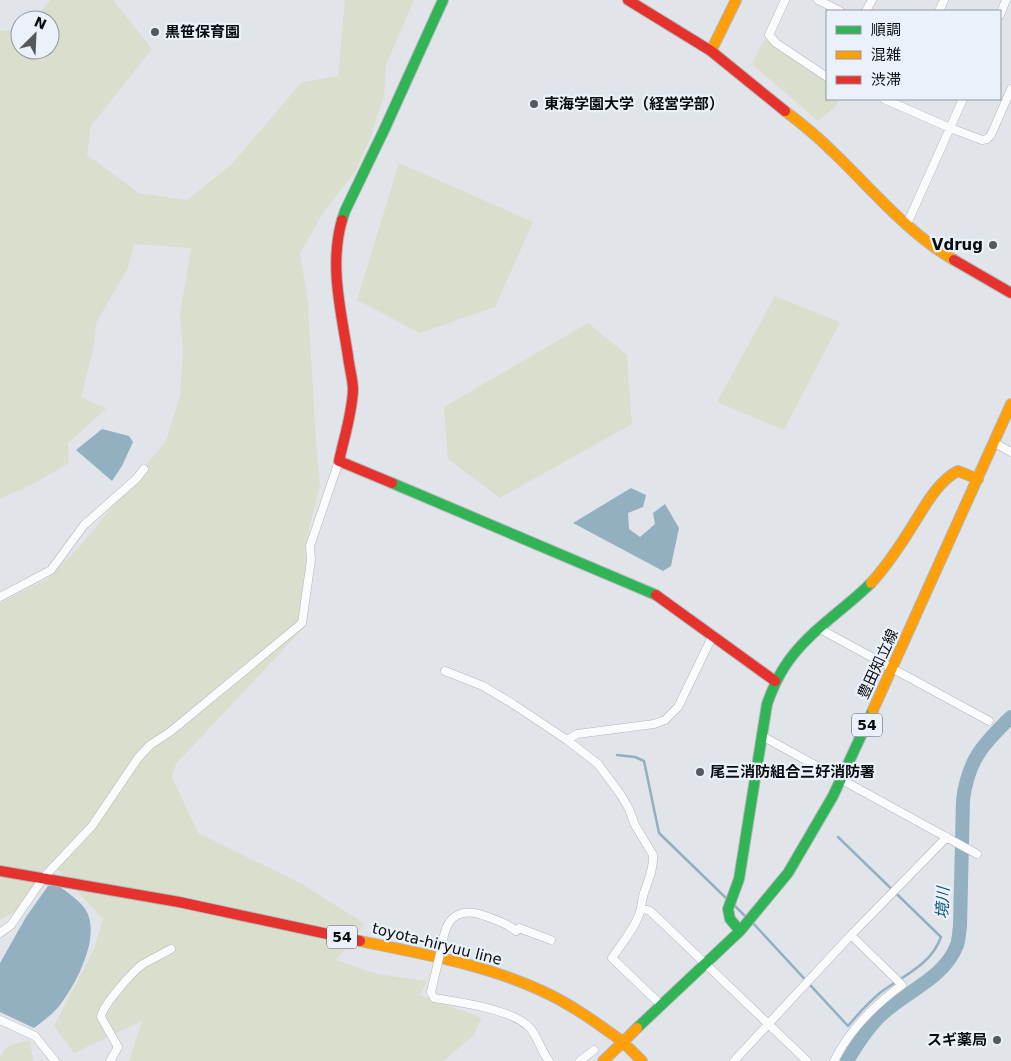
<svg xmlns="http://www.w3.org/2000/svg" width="1011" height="1061" viewBox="0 0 1011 1061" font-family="'DejaVu Sans','Noto Sans JP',sans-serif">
<rect width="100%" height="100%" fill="#e1e5ea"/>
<path fill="#dadecc" d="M 51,0 L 113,0 L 152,49 L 91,126 L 87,155 L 139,193 L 187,200 L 231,165 L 302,82 L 338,76 L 345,0 L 414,0 L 386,65 L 384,96 L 370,139 L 355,172 L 324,211 L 300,254 L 308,303 L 316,443 L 320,484 L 306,542 L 305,579 L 307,624 L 176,764 L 172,777 L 198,833 L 302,884 L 365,924 L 336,960 L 377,974 L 427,981 L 420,995 L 482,1018 L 473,1036 L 443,1061 L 129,1061 L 142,1021 L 74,1053 L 54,1026 L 94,949 L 103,919 L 58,870 L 45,868 L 36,879 L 19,910 L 0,920 L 0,603 L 47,579 L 81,545 L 166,441 L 180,396 L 183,353 L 180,313 L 191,248 L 134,244 L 128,268 L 96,323 L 94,345 L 81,397 L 106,409 L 68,443 L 69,463 L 35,483 L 0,499 L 0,31 L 20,29 L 20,50 L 50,50 L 50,20 L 33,20 Z
M 766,36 L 827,76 L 827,99 L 838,99 L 836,106 L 818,121 L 752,64 Z
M 399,163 L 533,222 L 495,307 L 420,333 L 357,300 Z
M 775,296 L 840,322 L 784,430 L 717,402 Z
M 588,323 L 627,355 L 632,424 L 500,498 L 448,459 L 444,407 Z
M 30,1040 L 33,1061 L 0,1061 C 1,1045 17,1043 30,1040 Z"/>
<path fill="#93b0c1" d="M 102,429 L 129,436 L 133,442 L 122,466 L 112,481 L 76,450 Z
M 631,488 L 646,495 L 643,507 L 628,513 L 629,529 L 640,537 L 655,524 L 653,513 L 665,504 L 679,528 L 671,566 L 663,571 L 573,523 Z
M 48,886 L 59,886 C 68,893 82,902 87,912 C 100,939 76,984 60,1005 C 53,1014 43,1021 34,1028 L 0,1012 L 0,963 L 26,917 Z"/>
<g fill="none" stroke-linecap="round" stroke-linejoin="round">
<path stroke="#93b0c1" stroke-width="2.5" d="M 617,755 L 635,757 L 644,761 L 659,833 L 728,900
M 734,905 L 746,917
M 752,922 L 848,1026 C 858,1014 869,1002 881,992 C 904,975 931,965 941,937 L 838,837"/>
<path stroke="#93b0c1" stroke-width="14" d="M 847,1061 C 857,1044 867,1028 881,1015 C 906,991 944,979 957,945 C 959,939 959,932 960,926 L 963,800 C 968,760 983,744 1011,717"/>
<defs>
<path id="street" d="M 785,0 L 769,35 L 776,43 L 827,77
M 818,0 L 840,11
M 866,11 L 872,0
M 939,11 L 944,0
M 1000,15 L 1006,0
M 884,99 L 950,128 L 982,140 L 987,139 L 991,135 L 1011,89
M 907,224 L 963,99
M 993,442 L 1011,452
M 0,597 L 51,570 L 84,525 L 136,479 L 144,469
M 820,629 L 989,721
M 445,671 L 483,686 L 513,704 L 567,740 L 598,764 L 621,795 L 629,809 L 635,825 L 653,855 C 654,868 648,881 644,893 C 641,901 642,908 639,915 C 633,931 621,944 612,958 L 661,1005
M 762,736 L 977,854
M 567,740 L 577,734 L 654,724 L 665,720 L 678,707 L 713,635
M 641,908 L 650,911 L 666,926 L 807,1061
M 0,933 L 11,925 L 44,877 L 92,826 L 138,758 L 150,745 L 170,732 L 302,623 L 311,560 L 310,546 L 339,461
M 443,941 C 447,913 464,907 488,917 C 499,921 508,924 516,931 L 519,928 L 551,940
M 431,992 L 434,998 C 458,1002 513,1009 530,1028 C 538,1037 541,1051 549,1061
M 0,1020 L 35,1036 L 55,1061
M 110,1061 L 118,1047 L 101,1017 C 102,1006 133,971 143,964 C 152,959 162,954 171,949
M 580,1061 L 594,1050
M 734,1061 L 851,935 L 947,837
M 834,1061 C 850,1029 873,1006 902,985 L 851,935"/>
<path id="fast" d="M 342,220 L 345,211 L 385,128 L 443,0
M 392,483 L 656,595
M 740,931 L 730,919 L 728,909 L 739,879 L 767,704 C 772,690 777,678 785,666 C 807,632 843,611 871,583
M 637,1028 L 740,931 L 788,873 L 833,796 L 873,710"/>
<path id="slow" d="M 711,51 L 736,0
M 785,111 C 801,123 817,136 832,151 C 871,188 906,232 954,260
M 871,583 C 884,569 895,553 906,536 C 919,517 936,481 958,471 L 978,479
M 873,710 L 1011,404
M 360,941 C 421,954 485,964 542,991 C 571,1004 597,1023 623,1042 L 637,1028
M 603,1061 L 623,1042 L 642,1061"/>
<path id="jam" d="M 628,0 L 711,51 L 785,111
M 342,220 C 329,265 341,311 348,356 C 349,367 353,379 353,390 C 352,414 344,438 339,461 L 392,483
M 954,260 L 1011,293
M 656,595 L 775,681
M 0,871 L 179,902 L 360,941"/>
</defs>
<use href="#street" stroke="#b2b5b8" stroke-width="9"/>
<use href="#fast" stroke="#b2b5b8" stroke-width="12"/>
<use href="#slow" stroke="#b2b5b8" stroke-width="12"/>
<use href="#jam" stroke="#b2b5b8" stroke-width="12"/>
<use href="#street" stroke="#fafbfc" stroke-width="8"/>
<use href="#fast" stroke="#30b455" stroke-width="10"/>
<use href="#slow" stroke="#ff9f0a" stroke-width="10"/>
<use href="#jam" stroke="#e5322d" stroke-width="10"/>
<defs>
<path id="street-bridge" d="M 431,992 L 443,941"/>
</defs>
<use href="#street-bridge" stroke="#b2b5b8" stroke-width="9" stroke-linecap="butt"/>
<use href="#street-bridge" stroke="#fafbfc" stroke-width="8"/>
</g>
<g fill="#55585c" stroke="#ebf1fb" stroke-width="2">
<circle cx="155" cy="32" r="5"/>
<circle cx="534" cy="104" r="5"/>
<circle cx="993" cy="245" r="5"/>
<circle cx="700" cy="772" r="5"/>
<circle cx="997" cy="1040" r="5"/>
</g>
<g text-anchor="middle" stroke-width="4.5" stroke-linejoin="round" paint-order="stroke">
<g fill="#ebf1fb" stroke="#4e5156" stroke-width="1">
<rect x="852" y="713.5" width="30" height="23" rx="4"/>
<rect x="327" y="925.5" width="30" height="23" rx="4"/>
</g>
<g font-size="14" font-weight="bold" fill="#0a0c0f">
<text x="867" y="730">54</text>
<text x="342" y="942">54</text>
</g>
<g font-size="15" font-weight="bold" fill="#0a0c0f" stroke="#ebf1fb" text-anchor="start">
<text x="165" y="37">黒笹保育園</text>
<text x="544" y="109">東海学園大学（経営学部）</text>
<text x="983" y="250" text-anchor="end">Vdrug</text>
<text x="710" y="777">尾三消防組合三好消防署</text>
<text x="987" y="1045" text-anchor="end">スギ薬局</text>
</g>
<g font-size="15" fill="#0a0c0f" stroke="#ebf1fb">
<text transform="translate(878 664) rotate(-65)" y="5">豊田知立線</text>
<text transform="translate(437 944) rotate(14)" y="5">toyota-hiryuu line</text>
</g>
<g font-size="16" font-style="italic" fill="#0e5a78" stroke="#ebf1fb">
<text transform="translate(942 903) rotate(-87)" y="6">境川</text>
</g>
</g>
<rect x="826" y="10" width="175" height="90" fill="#ebf1fb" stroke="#91959d"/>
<rect x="836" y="26" width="25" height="8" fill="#30b455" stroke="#91959d"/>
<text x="871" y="35" font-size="15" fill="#0a0c0f">順調</text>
<rect x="836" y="51" width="25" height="8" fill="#ff9f0a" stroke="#91959d"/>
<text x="871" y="60" font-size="15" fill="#0a0c0f">混雑</text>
<rect x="836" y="76" width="25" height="8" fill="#e5322d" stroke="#91959d"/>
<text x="871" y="85" font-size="15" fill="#0a0c0f">渋滞</text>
<g transform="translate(35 35) rotate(24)"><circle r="24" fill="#ebf1fb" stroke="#91959d"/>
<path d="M0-4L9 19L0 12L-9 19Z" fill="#55585c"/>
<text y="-8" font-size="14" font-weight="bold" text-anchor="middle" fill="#0a0c0f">N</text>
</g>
</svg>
